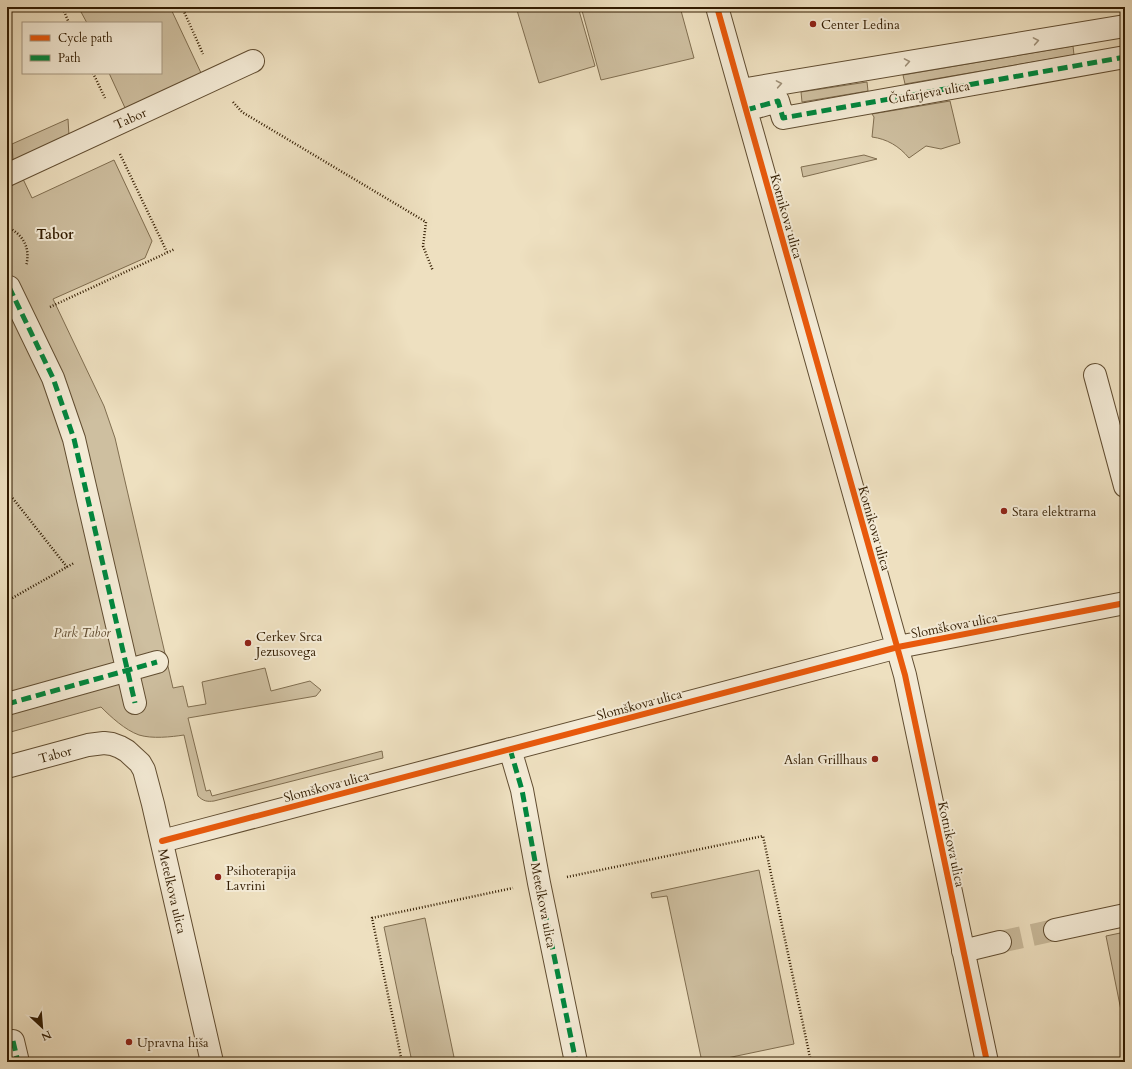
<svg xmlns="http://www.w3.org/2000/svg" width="1132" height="1069" viewBox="0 0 1132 1069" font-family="Cardo,serif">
<rect width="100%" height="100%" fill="#eee0c0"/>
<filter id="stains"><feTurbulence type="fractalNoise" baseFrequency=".005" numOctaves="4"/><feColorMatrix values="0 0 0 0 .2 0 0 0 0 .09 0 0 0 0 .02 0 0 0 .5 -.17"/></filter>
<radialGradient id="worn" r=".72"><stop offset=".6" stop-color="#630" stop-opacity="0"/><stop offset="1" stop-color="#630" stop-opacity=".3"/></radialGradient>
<path fill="#cebfa0" stroke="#806e50" d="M 91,7 L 170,7 L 202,75 L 126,110 L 109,73 L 161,73 L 161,23 L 87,23 L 81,12 Z
M 516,7 L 578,7 L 595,66 L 539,83 Z
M 581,7 L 680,7 L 694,58 L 601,80 Z
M 1073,46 L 1074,55 L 905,84 L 903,75 Z
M 867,82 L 868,91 L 802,102 L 801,92 Z
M 950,101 L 960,143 L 941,149 L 926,146 L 909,158 C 899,146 887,139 872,137 L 874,117 L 872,114 Z
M 68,119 L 69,136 L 13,161 L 12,144 Z
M 864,155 L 877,159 L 803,177 L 801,167 Z
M 114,160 L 152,241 L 145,258 L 53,299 L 104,406 L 115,438 L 173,688 L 183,686 L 188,707 L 206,704 L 202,682 L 265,668 L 271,691 L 310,681 L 321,690 L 316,696 L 188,718 L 206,791 L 210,790 L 212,796 L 382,751 L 383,758 L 214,801 C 207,802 203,801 198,796 L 184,735 C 171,737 152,739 139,735 C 125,730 111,717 101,707 L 7,733 L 7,187 L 23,179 L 32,198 Z
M 759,870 L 794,1044 L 708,1062 L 702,1062 L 667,896 L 652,898 L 651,893 Z
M 425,918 L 455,1062 L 412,1062 L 384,927 Z
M 1125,932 L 1125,1030 L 1106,936 Z"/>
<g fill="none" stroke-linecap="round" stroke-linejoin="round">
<path stroke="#c8b99a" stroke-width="22" stroke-dasharray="22 11" stroke-linecap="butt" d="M 1000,942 L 1055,930"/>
<defs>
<path id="minor" d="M 717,7 L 905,675 L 987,1062
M 741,90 L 1125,26
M 746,110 L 778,101 L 783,118 L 1125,57
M 7,175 L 253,61
M 9,287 L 53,378 L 74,439 L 135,703
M 1095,375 L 1125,486
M 7,704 L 157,662
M 510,749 L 522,790 L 539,883 L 576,1062
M 7,767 L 88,745 L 104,743 L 112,744 L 120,747 L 127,751 L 140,763 L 144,770 L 153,804 L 212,1062
M 162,841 L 898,647 L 1125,603
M 1055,930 L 1125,915
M 963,951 L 1000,942
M 13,1041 L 18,1062"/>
</defs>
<use href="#minor" stroke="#614d31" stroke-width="24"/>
<path stroke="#321c01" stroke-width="2.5" stroke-dasharray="1 2" stroke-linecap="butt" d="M 66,7 L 63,9 L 69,23
M 182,7 L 203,54
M 93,73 L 105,98
M 233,102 L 242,112 L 426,222 L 423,246 L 433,271
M 120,154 L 167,252
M 7,227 C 23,234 31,248 26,266
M 50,307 L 175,249
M 7,491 L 67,567
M 7,601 L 74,563
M 567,877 L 763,836 L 811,1062
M 402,1062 L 372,918 L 513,888"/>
<use href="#minor" stroke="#f4ebd6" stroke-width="22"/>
<path stroke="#00873e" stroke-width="5" stroke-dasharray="10 5" stroke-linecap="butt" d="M 746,110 L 778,101 L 783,118 L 1125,57
M 9,287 L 53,378 L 74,439 L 135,703
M 7,704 L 157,662
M 510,749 L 522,790 L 539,883 L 576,1062
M 13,1041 L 18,1062"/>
<defs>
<path id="cycleway" d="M 717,7 L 905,675 L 987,1062
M 162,841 L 898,647 L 1125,603"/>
</defs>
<use href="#cycleway" stroke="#f4ebd6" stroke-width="8"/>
<use href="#cycleway" stroke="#e8590c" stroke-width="6"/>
</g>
<defs><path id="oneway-chevron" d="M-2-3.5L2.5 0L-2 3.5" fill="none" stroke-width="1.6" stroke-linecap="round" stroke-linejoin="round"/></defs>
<g stroke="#9d8e76">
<use href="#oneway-chevron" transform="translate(1036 41) rotate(-10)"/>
<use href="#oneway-chevron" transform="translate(907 62) rotate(-10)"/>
<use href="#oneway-chevron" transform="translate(779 84) rotate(-10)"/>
</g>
<g fill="#8f2418" stroke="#f4ebd6" stroke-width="1.5">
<circle cx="813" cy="24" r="4"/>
<circle cx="1004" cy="511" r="4"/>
<circle cx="248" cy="643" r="4"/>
<circle cx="875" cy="759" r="4"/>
<circle cx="218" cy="877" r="4"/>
<circle cx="129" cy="1042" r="4"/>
</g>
<g text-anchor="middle" stroke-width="4" stroke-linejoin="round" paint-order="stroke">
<g font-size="13" fill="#321c01" stroke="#f4ebd6" text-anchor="start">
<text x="821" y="29">Center Ledina</text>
<text x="1012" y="516">Stara elektrarna</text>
<text x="256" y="641">Cerkev Srca<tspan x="256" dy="15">Jezusovega</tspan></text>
<text x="867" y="764" text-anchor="end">Aslan Grillhaus</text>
<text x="226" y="875">Psihoterapija<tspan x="226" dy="15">Lavrini</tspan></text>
<text x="137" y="1047">Upravna hiša</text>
</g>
<g font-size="13" fill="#321c01" stroke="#f4ebd6">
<text transform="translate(929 92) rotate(-10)" y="5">Čufarjeva ulica</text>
<text transform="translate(130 118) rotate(-24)" y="5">Tabor</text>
<text transform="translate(787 216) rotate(74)" y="5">Kotnikova ulica</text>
<text transform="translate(875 528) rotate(74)" y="5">Kotnikova ulica</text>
<text transform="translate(954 625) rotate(-11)" y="5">Slomškova ulica</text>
<text transform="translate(639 704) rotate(-15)" y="5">Slomškova ulica</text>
<text transform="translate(55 754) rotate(-15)" y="5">Tabor</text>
<text transform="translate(326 786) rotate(-15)" y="5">Slomškova ulica</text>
<text transform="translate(952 844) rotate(78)" y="5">Kotnikova ulica</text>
<text transform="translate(173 891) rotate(77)" y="5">Metelkova ulica</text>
<text transform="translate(544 905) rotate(79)" y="5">Metelkova ulica</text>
</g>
<g font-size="13" font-style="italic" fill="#614d31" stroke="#f4ebd6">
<text x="82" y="637">Park Tabor</text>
</g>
<g font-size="14" font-weight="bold" fill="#321c01" stroke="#f4ebd6">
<text x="55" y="239">Tabor</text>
</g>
</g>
<rect width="1132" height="1069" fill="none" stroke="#eee0c0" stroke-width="24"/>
<rect x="8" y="8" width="1116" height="1053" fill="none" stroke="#321c01" stroke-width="2"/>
<rect x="12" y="12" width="1108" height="1045" fill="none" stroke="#321c01"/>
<rect x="22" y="22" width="140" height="52" fill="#f4ebd6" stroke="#a69881"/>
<rect x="30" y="35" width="20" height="6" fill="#e8590c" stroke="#a69881"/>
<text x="58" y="42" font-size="12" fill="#321c01">Cycle path</text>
<rect x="30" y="55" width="20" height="6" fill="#00873e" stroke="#a69881"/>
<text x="58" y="62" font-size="12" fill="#321c01">Path</text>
<g transform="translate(42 1027) rotate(154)" stroke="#f4ebd6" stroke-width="3" paint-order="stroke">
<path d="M0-3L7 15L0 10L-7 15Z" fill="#321c01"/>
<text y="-6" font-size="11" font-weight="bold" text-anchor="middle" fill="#321c01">N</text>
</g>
<rect width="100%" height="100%" filter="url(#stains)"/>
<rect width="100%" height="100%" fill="url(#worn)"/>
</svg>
